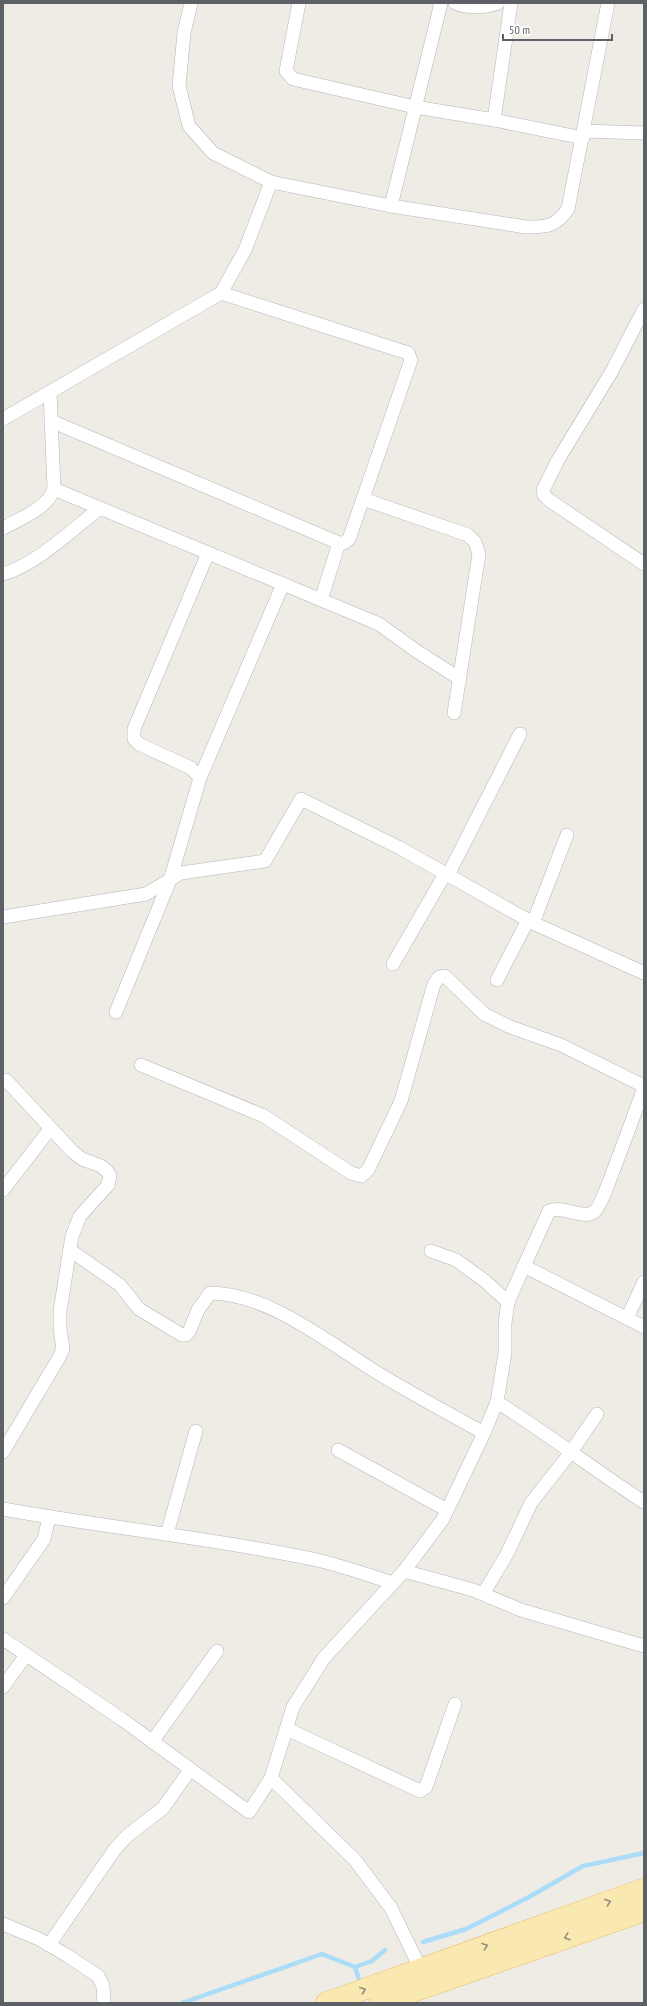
<svg xmlns="http://www.w3.org/2000/svg" width="647" height="2006" viewBox="0 0 647 2006" font-family="'PT Sans Narrow',sans-serif">
  <style>
    .lines { fill: none; stroke-linecap: round; stroke-linejoin: round }
    .stream { stroke: #abdcf8; stroke-width: 4.5 }
    .minor-casing { stroke: #b3b6b9; stroke-width: 14 }
    .primary-casing { stroke: #e7bb66; stroke-width: 22 }
    .minor { stroke: #fff; stroke-width: 13 }
    .primary { stroke: #f9e8b0; stroke-width: 21 }
    .oneway { stroke: #94907f }
  </style>
  <rect width="100%" height="100%" fill="#eeece5"/>
  <g class="lines">
    <g class="stream">
      <polyline points="423,1942 466,1929 529,1897 583,1866 644,1853"/>
      <polyline points="355,1967 372,1961 385,1950"/>
      <polyline points="182,2003 322,1954 355,1967 359,1980"/>
    </g>
    <defs>
      <g id="minor">
        <path d="M191,3l-7,30 -5,53 10,40 24,27 58,29 120,24 135,21c21,0 29,0 42,-18l40,-206"/>
        <polyline points="299,3 286,71 293,79 415,107 494,120 583,138"/>
        <path d="M455,3c12,5 31,5 43,0"/>
        <polyline points="494,120 511,3"/>
        <polyline points="584,131 644,133"/>
        <polyline points="391,206 441,3"/>
        <polyline points="644,309 612,371 558,460 543,490 544,495 549,500 644,564"/>
        <polyline points="3,419 221,293 245,250 271,182"/>
        <polyline points="51,421 339,543 344,543 349,539 411,360 408,353 221,293"/>
        <polyline points="54,489 379,624 415,650 460,679"/>
        <polyline points="363,499 468,535 475,542 479,554 454,713"/>
        <path d="M3,528c18,-10 44,-19 51,-39l-4,-97"/>
        <path d="M3,574c33,-9 70,-45 97,-66"/>
        <polyline points="321,600 339,543"/>
        <polyline points="200,778 191,768 139,744 134,739 134,729 208,553"/>
        <polyline points="448,875 520,734"/>
        <polyline points="3,917 146,894 181,873 265,861 301,799 400,848 533,923 644,973"/>
        <polyline points="533,923 567,835"/>
        <polyline points="393,964 445,874"/>
        <polyline points="497,980 528,920"/>
        <polyline points="116,1012 170,880 200,778 283,584"/>
        <polyline points="141,1065 264,1116 351,1173 361,1176 368,1170 401,1101 434,984 439,977 444,976 448,979 484,1014 508,1026 561,1045 644,1086"/>
        <polyline points="3,1080 6,1080 72,1151 82,1159 101,1166 107,1171 110,1176 108,1185 80,1216 72,1236 60,1311 60,1328 63,1349 60,1356 3,1452"/>
        <path d="M644,1087c-11,32 -23,63 -35,95 -3,7 -9,25 -15,30 -10,8 -31,-7 -45,-1l-25,55 120,61"/>
        <polyline points="3,1190 50,1129"/>
        <path d="M70,1250l50,35 19,24 43,26h4l3,-3 9,-22 12,-17c63,1 123,54 176,85 32,19 65,37 98,55"/>
        <polyline points="508,1302 524,1266"/>
        <polyline points="627,1318 644,1282"/>
        <path d="M497,1402c50,31 97,68 147,100"/>
        <polyline points="338,1450 447,1510"/>
        <path d="M3,1509c105,19 211,29 314,51 26,6 51,15 76,23"/>
        <polyline points="167,1534 196,1431"/>
        <polyline points="404,1571 443,1519 484,1433 497,1402 505,1353 505,1323 508,1302 485,1281 456,1260 431,1251"/>
        <polyline points="483,1594 507,1554 531,1503 571,1452 597,1414"/>
        <polyline points="3,1598 44,1539 49,1517"/>
        <polyline points="3,1639 123,1720 249,1812 271,1778"/>
        <polyline points="3,1687 26,1655"/>
        <polyline points="287,1729 420,1791 426,1787 455,1704"/>
        <polyline points="152,1742 217,1651"/>
        <polyline points="3,1924 39,1939 68,1956 98,1976 103,1986 104,2003"/>
        <polyline points="49,1945 115,1849 127,1836 163,1808 190,1770"/>
        <polyline points="424,1976 391,1908 355,1860 271,1778 293,1707 324,1658 404,1571 473,1590 521,1610 644,1646"/>
      </g>
      <g id="primary">
        <polyline points="326,2003 644,1889"/>
        <polyline points="380,2003 644,1911"/>
      </g>
    </defs>
    <use href="#minor" class="minor-casing"/>
    <use href="#primary" class="primary-casing"/>
    <use href="#minor" class="minor"/>
    <use href="#primary" class="primary"/>
  </g>
  <defs><path id="oneway-chevron" d="M-2-3.5L2.5 0L-2 3.5" fill="none" stroke-width="1.6" stroke-linecap="round" stroke-linejoin="round"/></defs>
  <g class="oneway">
    <use href="#oneway-chevron" transform="translate(608 1902) rotate(-20)"/>
    <use href="#oneway-chevron" transform="translate(567 1937) rotate(161)"/>
    <use href="#oneway-chevron" transform="translate(485 1946) rotate(-20)"/>
    <use href="#oneway-chevron" transform="translate(363 1990) rotate(-20)"/>
  </g>
  <rect width="647" height="2006" fill="none" stroke="#5d6165" stroke-width="8"/>
  <path d="M503 34v6h109v-6" fill="none" stroke="#5d6165" stroke-width="2"/>
  <text x="509" y="34" font-size="12" fill="#5d6165" stroke="#ffffff" stroke-width="3" paint-order="stroke">50 m</text>
</svg>
